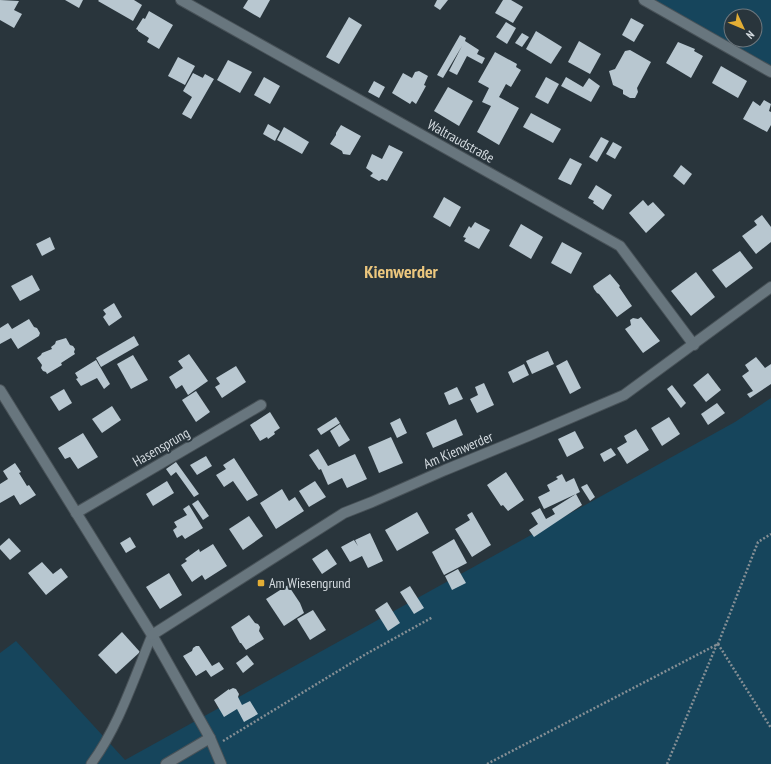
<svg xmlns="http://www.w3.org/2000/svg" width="771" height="764" viewBox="0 0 771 764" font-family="'PT Sans Narrow',sans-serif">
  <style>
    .green { fill: #16455c; fill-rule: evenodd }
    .building { fill: #b8c7d0 }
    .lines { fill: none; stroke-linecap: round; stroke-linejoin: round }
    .service-casing { stroke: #485258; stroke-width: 11 }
    .minor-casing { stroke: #485258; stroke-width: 12 }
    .path { stroke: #858f95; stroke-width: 2.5; stroke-dasharray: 2 2; stroke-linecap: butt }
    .service { stroke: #68767e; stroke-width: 9 }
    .minor { stroke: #68767e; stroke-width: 10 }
    .poi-dot { fill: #e3ae35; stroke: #29353c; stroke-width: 1.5 }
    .labels { text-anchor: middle; stroke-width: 4; stroke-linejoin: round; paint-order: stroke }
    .street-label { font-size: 14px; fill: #d4dbe0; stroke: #29353c }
    .poi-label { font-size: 14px; fill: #d4dbe0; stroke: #29353c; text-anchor: start }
    .district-label { font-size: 18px; font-weight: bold; fill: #ecc77e; stroke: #29353c }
  </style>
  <rect width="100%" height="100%" fill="#29353c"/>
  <g class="green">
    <path d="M651,0h120v68zM731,16h24v24h-24z"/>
    <polygon points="771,398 771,764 0,764 0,653 16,641 125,760 735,422"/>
  </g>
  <g class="building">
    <polygon points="0,0 19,1 14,10 22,14 14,28 0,20"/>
    <polygon points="65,0 83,0 79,8"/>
    <polygon points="99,0 134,0 142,5 133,21 98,1"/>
    <polygon points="248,0 270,0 260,18 243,8"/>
    <polygon points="437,0 448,0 440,10 434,6"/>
    <polygon points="503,0 511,0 523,7 513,23 495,13"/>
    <polygon points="149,11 173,25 159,49 147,42 149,38 138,31 138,30 136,29 143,18 145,19"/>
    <polygon points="349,17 362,25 339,64 326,57"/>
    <polygon points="631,18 644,25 634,42 622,35"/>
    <polygon points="506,22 516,28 507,44 496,37"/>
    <polygon points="536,31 562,47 551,64 526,49"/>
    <polygon points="522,33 529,37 522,47 515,43"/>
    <polygon points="460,35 466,38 465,41 479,50 477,54 485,58 482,64 467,56 457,75 449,71 462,46 443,78 437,75"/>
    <polygon points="579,41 601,54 590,74 568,62"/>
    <polygon points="678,42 695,49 694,51 703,56 691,78 666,63"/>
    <polygon points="630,50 651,62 637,88 638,92 635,98 630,98 623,94 623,90 613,85 609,71 615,69 625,51"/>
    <polygon points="495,52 517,64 516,67 521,70 511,87 506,84 499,97 519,108 499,145 477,132 491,106 482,102 489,88 478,82"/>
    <polygon points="178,57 195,66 185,85 168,76"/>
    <polygon points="228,60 252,72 240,93 217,80"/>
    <polygon points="721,66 747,81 738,98 712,83"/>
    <polygon points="419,71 428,76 424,85 426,86 416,104 412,101 410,104 392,93 403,73 412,78 415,72"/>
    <polygon points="193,73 203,78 198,86 205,74 214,79 191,119 182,114 192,97 183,91"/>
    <polygon points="264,77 280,86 270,104 254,95"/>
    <polygon points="546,77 559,84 548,104 535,97"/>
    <polygon points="566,77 583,87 589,78 600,86 591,102 561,86"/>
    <polygon points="374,81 385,87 379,98 368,92"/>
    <polygon points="448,87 473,101 459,126 434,111"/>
    <polygon points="764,100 771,104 769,111 771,112 771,125 767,132 743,119 753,101 760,106"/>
    <polygon points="531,113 561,129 553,143 523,127"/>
    <polygon points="268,124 280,131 275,141 263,134"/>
    <polygon points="341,125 361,136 350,155 343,154 342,151 330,144 336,135 336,133"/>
    <polygon points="284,127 309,142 302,154 277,140"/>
    <polygon points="601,137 609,141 597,162 589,157"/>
    <polygon points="613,142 622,147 615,159 606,154"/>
    <polygon points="389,145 403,152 387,181 382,179 379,181 370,176 373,173 366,168 372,154 382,159"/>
    <polygon points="570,158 582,164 571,185 558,179"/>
    <polygon points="681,165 692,174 684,185 673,176"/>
    <polygon points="596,185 612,195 603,210 593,203 594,201 588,198"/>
    <polygon points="444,197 461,207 450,227 433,217"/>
    <polygon points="643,200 648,206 653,202 665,215 646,233 629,213"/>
    <polygon points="762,215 771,227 771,242 756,254 742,236 757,225 754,221"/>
    <polygon points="475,222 490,230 479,249 464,241 466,238 463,237 469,226 471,228"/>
    <polygon points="521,224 543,237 531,259 509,246"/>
    <polygon points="50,237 55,249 42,256 36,244"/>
    <polygon points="562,242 582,253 571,274 551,263"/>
    <polygon points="740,251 753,268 726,288 712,270"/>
    <polygon points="696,272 715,297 691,316 671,291"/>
    <polygon points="610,274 620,286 619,287 632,306 617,317 599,294 597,293 594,289 593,286"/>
    <polygon points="32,275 40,290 20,301 11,286"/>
    <polygon points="114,303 122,317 109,326 103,317 106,314 103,310"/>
    <polygon points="641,317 660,341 643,353 625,329 631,325 630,320 633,318 638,319"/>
    <polygon points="29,319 34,327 37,328 40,333 39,336 18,349 11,338 0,344 0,328 8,323 12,329"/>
    <polygon points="134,336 139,345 101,367 96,358"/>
    <polygon points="66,338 70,345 73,346 75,349 74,352 75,354 61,363 62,365 47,374 46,372 43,371 41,368 42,365 37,358 41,355 42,353 52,349 51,347 55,344 56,341"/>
    <polygon points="548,351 554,364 532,374 526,361"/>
    <polygon points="189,354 208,381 188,395 182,385 176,389 169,377 183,368 178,361"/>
    <polygon points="133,355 148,380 131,389 117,364"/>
    <polygon points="756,357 765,368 771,364 771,384 750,398 747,394 753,391 742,376 749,371 745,365"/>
    <polygon points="96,360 110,384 104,389 97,378 81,386 76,379 78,378 75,373"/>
    <polygon points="567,360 581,388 570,394 556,366"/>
    <polygon points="524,364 529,375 513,383 508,372"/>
    <polygon points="236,366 246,382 222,398 215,387 220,384 216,378"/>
    <polygon points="708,373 721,390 706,402 693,385"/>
    <polygon points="484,383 494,405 477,413 470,399 478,395 475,387"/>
    <polygon points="672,385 686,403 681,408 667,389"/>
    <polygon points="457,387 463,399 449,405 444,393"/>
    <polygon points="64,389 72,403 59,411 50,397"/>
    <polygon points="196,391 210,412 196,422 182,400"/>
    <polygon points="717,403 725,413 708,425 701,414"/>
    <polygon points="112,406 121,420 102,433 92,419"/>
    <polygon points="270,412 280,428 274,432 275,434 268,439 267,437 260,441 250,425"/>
    <polygon points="336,417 340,423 321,435 317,429"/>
    <polygon points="669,417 680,434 662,446 651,428"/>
    <polygon points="400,418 407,433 397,438 390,423"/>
    <polygon points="456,419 463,435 433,448 426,433"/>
    <polygon points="340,424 350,440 339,447 330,431"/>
    <polygon points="636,429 649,450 627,464 617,448 627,442 624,436"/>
    <polygon points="575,431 584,448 567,457 558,439"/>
    <polygon points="83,433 98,457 78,469 70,457 65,459 58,448"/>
    <polygon points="391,437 403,463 379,473 368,447"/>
    <polygon points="611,448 616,455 604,462 600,454"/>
    <polygon points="318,449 328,466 355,454 367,479 347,488 342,478 328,485 321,469 319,470 309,455"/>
    <polygon points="206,456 212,466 197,475 190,465"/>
    <polygon points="234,458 258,495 247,501 233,481 224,487 216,475 226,469 223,465"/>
    <polygon points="176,462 199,494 194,497 176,472 171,476 166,469"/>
    <polygon points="15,463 21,472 19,473 27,486 29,485 36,495 20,505 14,495 0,503 0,484 8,479 3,471"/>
    <polygon points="506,472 524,500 508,511 503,505 501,506 487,485"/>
    <polygon points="562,474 566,482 574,478 580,492 576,494 582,505 534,537 529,530 538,524 531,513 540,508 546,519 555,514 552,509 576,494 544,509 538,497 550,491 547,485 558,479 556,477"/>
    <polygon points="167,481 174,493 153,506 146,494"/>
    <polygon points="315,481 326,497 309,507 299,491"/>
    <polygon points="587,484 595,497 590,501 581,487"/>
    <polygon points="282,489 289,501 295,497 304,511 276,529 260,503"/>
    <polygon points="198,500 209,516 203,520 192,504"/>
    <polygon points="189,505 203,528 185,539 182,535 177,538 173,530 177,527 174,522 187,515 183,509"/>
    <polygon points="417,512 429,533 397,551 385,530"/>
    <polygon points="472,512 491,545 472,557 455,529 470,520 467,515"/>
    <polygon points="249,516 263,536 243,550 229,529"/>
    <polygon points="370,533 383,561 368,568 362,556 350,562 341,547 354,540 358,546 355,540"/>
    <polygon points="130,537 136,547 126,553 120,543"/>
    <polygon points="9,538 21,551 10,560 0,549 0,546"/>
    <polygon points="454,539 467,563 444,575 432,552"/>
    <polygon points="213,544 227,566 205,580 202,575 192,582 181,565 187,561 185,559 199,549 200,552"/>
    <polygon points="327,549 337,564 322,574 312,559"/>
    <polygon points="42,562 53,574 61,568 68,577 46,595 28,573"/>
    <polygon points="458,569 466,583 452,590 445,576"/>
    <polygon points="169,573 182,595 160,609 146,587"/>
    <polygon points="288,585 300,603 304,613 284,626 266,599"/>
    <polygon points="410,586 424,608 414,614 400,592"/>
    <polygon points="387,602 400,623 388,631 375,610"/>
    <polygon points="313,610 326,630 310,640 297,619"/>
    <polygon points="249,615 255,623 258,624 260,627 259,631 264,639 246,650 241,643 240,643 231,627"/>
    <polygon points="122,632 140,652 116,674 98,655"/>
    <polygon points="196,646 199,646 212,666 219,662 224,669 211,677 206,670 196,676 183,656 192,651 193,648"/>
    <polygon points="247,655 254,664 243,673 236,663"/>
    <polygon points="233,688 236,689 239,694 238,697 242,705 250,701 258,714 244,722 237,709 224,717 214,700 229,689 229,690"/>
  </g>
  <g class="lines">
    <defs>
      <path id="service" d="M91,764c28,-38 43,-86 61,-129"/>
      <g id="minor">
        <polyline points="181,0 620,246 694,345"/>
        <polyline points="644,0 771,72"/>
        <polyline points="0,390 152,635 210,738 221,764"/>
        <polyline points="76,513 261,405"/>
        <polyline points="152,635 344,513 372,502 445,470 528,436 624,395 771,287"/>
        <polyline points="166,764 210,738"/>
      </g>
    </defs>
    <use href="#service" class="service-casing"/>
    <use href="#minor" class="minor-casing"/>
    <g class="path">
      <polyline points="718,644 771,728"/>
      <polyline points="223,741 366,654 433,617"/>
      <polyline points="487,764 718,644 758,542 771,534"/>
      <polyline points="667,764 717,644"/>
    </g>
    <use href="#service" class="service"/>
    <use href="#minor" class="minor"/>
  </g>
  <rect class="poi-dot" x="257" y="579" width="8" height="8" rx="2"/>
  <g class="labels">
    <g class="street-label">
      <text transform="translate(461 141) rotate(29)" y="5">Waltraudstraße</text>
      <text transform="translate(161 447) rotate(-30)" y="5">Hasensprung</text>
      <text transform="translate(458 450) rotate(-23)" y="5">Am Kienwerder</text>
    </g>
    <g class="poi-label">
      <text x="269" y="588">Am Wiesengrund</text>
    </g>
    <g class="district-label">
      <text x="401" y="278">Kienwerder</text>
    </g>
  </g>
  <g transform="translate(743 28) rotate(134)"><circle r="19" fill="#29353c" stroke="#6d777e"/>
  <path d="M0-3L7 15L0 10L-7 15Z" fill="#e3ae35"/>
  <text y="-6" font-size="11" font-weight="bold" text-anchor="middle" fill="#d4dbe0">N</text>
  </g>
</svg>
